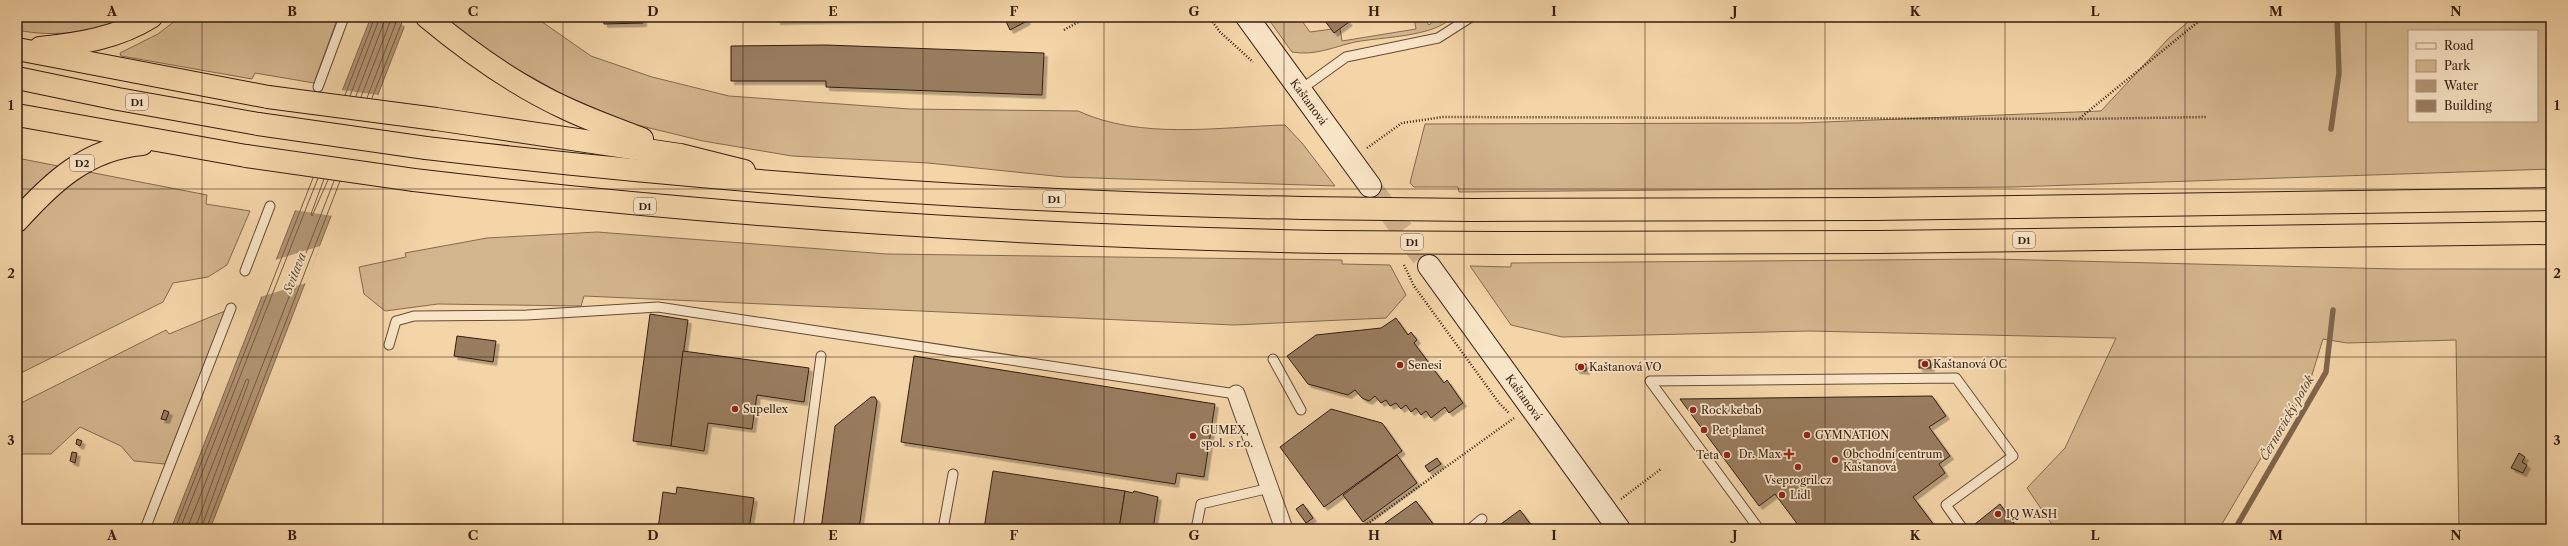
<svg xmlns="http://www.w3.org/2000/svg" width="2568" height="546" viewBox="0 0 2568 546" font-family="'Libre Caslon Text',serif">
  <style>
    .green { fill: #d4b68e; stroke: #856a4f; fill-rule: evenodd }
    .water { fill: #b39674; stroke: #81664c }
    .pier { fill: #f4d5a8 }
    .lines { fill: none; stroke-linecap: round; stroke-linejoin: round }
    .shore { stroke: #745a42; stroke-width: 1 }
    .stream { stroke: #81664c; stroke-width: 5.5 }
    .building { fill: #997d5f; stroke: #361d10; filter: url(#shadow) }
    .secondary-tunnel { stroke: #ceb08a; stroke-width: 22; stroke-dasharray: 22 11; stroke-linecap: butt }
    .service-casing { stroke: #664b36; stroke-width: 11 }
    .minor-casing { stroke: #664b36; stroke-width: 19 }
    .secondary-casing { stroke: #361d10; stroke-width: 24 }
    .motorway-casing { stroke: #361d10; stroke-width: 24 }
    .path { stroke: #361d10; stroke-width: 2.5; stroke-dasharray: 1 2; stroke-linecap: butt }
    .service { stroke: #f8e4c6; stroke-width: 9 }
    .minor { stroke: #f8e4c6; stroke-width: 17 }
    .secondary { stroke: #f8e4c6; stroke-width: 22 }
    .motorway { stroke: #f4d5a8; stroke-width: 22 }
    .motorway-bridge-casing { stroke: #361d10; stroke-width: 24; stroke-linecap: butt }
    .motorway-bridge { stroke: #f4d5a8; stroke-width: 22 }
    .grid { fill: none; stroke: #361d10; stroke-width: 1; stroke-opacity: 0.55 }
    .poi-dot { fill: #8f2418; stroke: #f8e4c6; stroke-width: 1.5 }
    .labels { text-anchor: middle; stroke-width: 3.5; stroke-linejoin: round; paint-order: stroke }
    .shield { fill: #f8e4c6; stroke: #705947; stroke-width: 1 }
    .shield-label { font-size: 10px; font-weight: bold; fill: #361d10 }
    .street-label { font-size: 11px; fill: #361d10; stroke: #f8e4c6 }
    .poi-label { font-size: 11px; fill: #361d10; stroke: #f8e4c6; text-anchor: start }
    .water-label { font-size: 12px; font-style: italic; fill: #624733; stroke: #f8e4c6 }
    .neatline { fill: none; stroke: #361d10; stroke-width: 1.5 }
    .grid-label { font-size: 13px; text-anchor: middle; font-weight: bold; fill: #361d10 }
  </style>
  <defs>
    <filter id="shadow"><feDropShadow dx="3.5" dy="3.5" stdDeviation="0" flood-color="#0004"/></filter>
  </defs>
  <rect width="100%" height="100%" fill="#f4d5a8"/>
  <filter id="stains"><feTurbulence type="fractalNoise" baseFrequency=".005" numOctaves="4"/><feColorMatrix values="0 0 0 0 .2 0 0 0 0 .09 0 0 0 0 .02 0 0 0 .5 -.17"/></filter>
  <radialGradient id="worn" r=".72"><stop offset=".6" stop-color="#630" stop-opacity="0"/><stop offset="1" stop-color="#630" stop-opacity=".3"/></radialGradient>
  <g class="green">
    <path d="M17,17h111c-36,15 -72,21 -111,13z"/>
    <polygon points="180,17 338,17 314,83 255,73 252,79 121,56 120,53 158,34"/>
    <path d="M454,17h81l56,39 61,21 77,19 181,13 168,2c63,29 140,16 207,14l17,18 33,43 -271,-9 -136,-14 -136,-7 -89,-15 -74,-18 -65,-28 -85,-47 -30,-25z"/>
    <path d="M1267,17h32l11,15 30,-4 2,13 74,-12 -2,-12h8l7,8 10,-8h13c-17,20 -71,20 -97,25 -22,5 -39,14 -63,10z"/>
    <path d="M2194,17h357v152l-539,18 -553,5 -1,-5h-44l-4,-4 15,-59 374,-1 302,-12 68,-73zM2409,31h128v90h-128z"/>
    <polygon points="17,158 207,195 206,204 250,211 227,265 208,277 173,283 163,302 17,375"/>
    <polygon points="597,232 887,254 1342,260 1342,264 1390,265 1406,295 1386,318 1234,325 584,296 581,306 438,304 385,311 364,294 359,267 406,257 405,253 487,238"/>
    <polygon points="1992,259 2397,269 2551,269 2551,529 2459,529 2456,340 2347,343 2323,339 2307,391 2271,441 2219,529 2055,529 2027,488 2065,448 2116,338 1809,331 1562,337 1511,325 1470,266 1511,267 1511,263"/>
    <polygon points="225,311 165,464 134,461 121,446 80,427 51,454 17,454 17,405 166,330 169,334"/>
  </g>
  <polygon class="water" points="371,17 408,17 210,529 171,529"/>
  <g class="pier">
    <polygon points="393,17 410,17 406,28"/>
    <polygon points="341,90 379,95 333,216 294,210"/>
    <polygon points="320,246 306,283 260,297 275,260"/>
  </g>
  <g class="lines">
    <g class="shore">
      <polyline points="345,95 375,17"/>
      <polyline points="350,96 380,17"/>
      <polyline points="356,96 386,17"/>
      <polyline points="361,97 392,17"/>
      <polyline points="367,98 398,17"/>
      <polyline points="372,98 404,17"/>
      <polyline points="324,179 311,214 312,216 328,180"/>
      <polyline points="175,529 313,178"/>
      <polyline points="180,529 318,178"/>
      <polyline points="187,529 246,380 248,379 249,381 195,529"/>
      <polyline points="201,529 231,446 334,181"/>
      <polyline points="206,529 340,181"/>
    </g>
    <g class="stream">
      <polyline points="2331,129 2339,73 2337,17"/>
      <polyline points="2235,529 2326,372 2333,310"/>
    </g>
  </g>
  <g class="building">
    <polygon points="603,17 643,17 643,23 604,24"/>
    <polygon points="777,17 827,17 827,20 777,21"/>
    <polygon points="827,17 897,17 897,19 827,20"/>
    <polygon points="897,17 948,17 948,18 897,19"/>
    <polygon points="1004,17 1025,17 1027,21 1010,30"/>
    <polygon points="1322,17 1344,17 1349,22 1334,33"/>
    <polygon points="826,45 1044,53 1042,95 826,87 826,81 731,81 731,46"/>
    <polygon points="650,314 688,320 671,446 633,441"/>
    <polygon points="1396,318 1408,335 1411,332 1417,340 1414,343 1444,383 1447,380 1463,403 1449,413 1445,407 1431,418 1426,411 1421,415 1416,408 1411,412 1406,405 1401,409 1396,403 1390,406 1386,400 1381,403 1375,396 1369,401 1362,398 1355,390 1348,395 1308,384 1287,356 1316,335 1381,328"/>
    <polygon points="457,336 496,341 493,362 454,356"/>
    <polygon points="683,351 809,368 804,402 757,395 752,429 708,423 704,451 671,446"/>
    <polygon points="914,356 1215,404 1204,477 1177,473 1175,484 901,442"/>
    <polygon points="1919,360 1930,360 1931,368 1919,368"/>
    <polygon points="1576,364 1586,364 1586,371 1576,370"/>
    <polygon points="1932,396 1946,416 1929,427 1950,456 1939,464 1945,473 1913,497 1937,529 1801,529 1775,494 1759,506 1680,399"/>
    <polygon points="871,397 875,397 877,401 859,529 821,529 835,426"/>
    <polygon points="1331,409 1382,423 1402,451 1324,507 1280,447"/>
    <polygon points="164,410 169,412 166,420 161,419"/>
    <polygon points="77,439 82,441 80,446 76,444"/>
    <polygon points="72,452 77,453 75,463 70,461"/>
    <polygon points="2519,453 2525,457 2522,462 2527,465 2523,473 2511,468"/>
    <polygon points="1397,455 1417,483 1363,522 1343,495"/>
    <polygon points="1437,458 1441,464 1429,472 1425,466"/>
    <polygon points="993,471 1125,491 1119,529 984,529"/>
    <polygon points="677,487 754,498 749,529 658,529 663,492 676,494"/>
    <polygon points="1125,491 1133,493 1134,491 1158,497 1153,529 1119,529"/>
    <polygon points="1416,501 1437,529 1377,529"/>
    <polygon points="1303,504 1313,518 1306,523 1296,509"/>
    <polygon points="2000,504 2018,529 1979,529 1975,524"/>
    <polygon points="1520,510 1534,529 1494,529"/>
  </g>
  <g class="lines">
    <polyline class="secondary-tunnel" points="1370,186 1429,266"/>
    <defs>
      <g id="service">
        <polyline points="318,87 344,17"/>
        <polyline points="1300,90 1346,57 1438,38 1471,17"/>
        <polyline points="245,271 270,206"/>
        <polyline points="389,345 396,321 414,316 527,315 658,307 1236,394"/>
        <polyline points="1273,359 1301,410"/>
        <polyline points="145,529 231,308"/>
        <polyline points="798,529 821,356"/>
        <polyline points="943,529 953,474"/>
        <polyline points="1196,529 1201,504 1270,488"/>
        <polyline points="1470,529 1482,519"/>
        <polyline points="1759,529 1650,381 1956,378 2013,456 1946,505 1963,529"/>
      </g>
      <polyline id="minor" points="1236,394 1284,529"/>
      <g id="secondary">
        <path id="s1" d="M1247,17l123,169"/>
        <path id="s2" d="M1429,266l190,263"/>
      </g>
      <g id="motorway">
        <path d="M427,17c42,35 88,68 138,91 25,12 51,21 77,31"/>
        <path d="M40,48c38,-4 78,-10 111,-31"/>
        <polyline points="17,49 268,97"/>
        <polyline points="17,78 118,99 258,124"/>
        <polyline points="17,115 246,156"/>
        <polyline points="436,119 680,155 744,171"/>
        <path d="M426,148c291,34 584,55 877,60"/>
        <path d="M414,180c304,36 608,56 914,62"/>
        <polyline points="1472,210 1874,209 2551,199"/>
        <path d="M17,221c35,-39 70,-72 125,-77"/>
        <polyline points="1497,243 1879,242 2551,233"/>
      </g>
    </defs>
    <use href="#service" class="service-casing"/>
    <use href="#minor" class="minor-casing"/>
    <use href="#secondary" class="secondary-casing"/>
    <use href="#motorway" class="motorway-casing"/>
    <g class="path">
      <polyline points="1209,17 1220,32 1253,62"/>
      <polyline points="1064,30 1087,17"/>
      <polyline points="2080,118 2204,17"/>
      <polyline points="1367,148 1402,123 1443,117 2080,119 2206,117"/>
      <polyline points="1404,265 1414,286 1499,403 1509,413"/>
      <polyline points="1621,499 1661,469"/>
      <polyline points="1360,529 1514,418"/>
    </g>
    <use href="#service" class="service"/>
    <use href="#minor" class="minor"/>
    <use href="#secondary" class="secondary"/>
    <use href="#motorway" class="motorway"/>
    <defs>
      <g id="motorway-bridge">
        <polyline points="268,97 436,119"/>
        <polyline points="258,124 426,148"/>
        <polyline points="246,156 414,180"/>
        <polyline points="1303,208 1472,210"/>
        <polyline points="1328,242 1497,243"/>
      </g>
    </defs>
    <use href="#motorway-bridge" class="motorway-bridge-casing"/>
    <use href="#motorway-bridge" class="motorway-bridge"/>
  </g>
  <path class="grid" d="M202,17v512M383,17v512M563,17v512M743,17v512M923,17v512M1104,17v512M1284,17v512M1464,17v512M1645,17v512M1825,17v512M2005,17v512M2185,17v512M2366,17v512M17,189h2534M17,357h2534"/>
  <g class="poi-dot">
    <circle cx="1925" cy="364" r="4"/>
    <circle cx="1400" cy="365" r="4"/>
    <circle cx="1581" cy="367" r="4"/>
    <circle cx="735" cy="409" r="4"/>
    <circle cx="1693" cy="410" r="4"/>
    <circle cx="1704" cy="430" r="4"/>
    <circle cx="1807" cy="435" r="4"/>
    <circle cx="1193" cy="436" r="4"/>
    <path d="M1787 448h4v4h4v4h-4v4h-4v-4h-4v-4h4z"/>
    <circle cx="1727" cy="455" r="4"/>
    <circle cx="1835" cy="460" r="4"/>
    <circle cx="1798" cy="467" r="4"/>
    <circle cx="1782" cy="495" r="4"/>
    <circle cx="1998" cy="514" r="4"/>
  </g>
  <g class="labels">
    <g class="shield">
      <rect x="126" y="94" width="22" height="16" rx="3"/>
      <rect x="70" y="155" width="24" height="16" rx="3"/>
      <rect x="1043" y="191" width="22" height="16" rx="3"/>
      <rect x="634" y="198" width="22" height="16" rx="3"/>
      <rect x="2013" y="232" width="22" height="16" rx="3"/>
      <rect x="1401" y="234" width="22" height="16" rx="3"/>
    </g>
    <g class="shield-label">
      <text x="137" y="106">D1</text>
      <text x="82" y="167">D2</text>
      <text x="1054" y="203">D1</text>
      <text x="645" y="210">D1</text>
      <text x="2024" y="244">D1</text>
      <text x="1412" y="246">D1</text>
    </g>
    <g class="street-label">
      <text dy="4" stroke="none"><textPath href="#s1" startOffset="105">Kaštanová</textPath></text>
      <text dy="4" stroke="none"><textPath href="#s2" startOffset="162">Kaštanová</textPath></text>
    </g>
    <g class="poi-label">
      <text x="1933" y="368">Kaštanová OC</text>
      <text x="1408" y="369">Senesi</text>
      <text x="1589" y="371">Kaštanová VO</text>
      <text x="743" y="413">Supellex</text>
      <text x="1701" y="414">Rock kebab</text>
      <text x="1201" y="434">GUMEX,<tspan x="1201" dy="13">spol. s r.o.</tspan></text>
      <text x="1712" y="434">Pet planet</text>
      <text x="1815" y="439">GYMNATION</text>
      <text x="1781" y="458" text-anchor="end">Dr. Max</text>
      <text x="1843" y="458">Obchodní centrum<tspan x="1843" dy="13">Kaštanová</tspan></text>
      <text x="1719" y="459" text-anchor="end">Teta</text>
      <text x="1798" y="484" text-anchor="middle">Vseprogril.cz</text>
      <text x="1790" y="499">Lidl</text>
      <text x="2006" y="518">IQ WASH</text>
    </g>
    <g class="water-label">
      <text transform="translate(295 273) rotate(-69)" y="4">Svitava</text>
      <text transform="translate(2287 418) rotate(-60)" y="4">Černovický potok</text>
    </g>
  </g>
  <rect width="2568" height="546" fill="none" stroke="#f4d5a8" stroke-width="44"/>
  <rect x="2408" y="30" width="130" height="92" fill="#f8e4c6" stroke="#aa947d"/>
  <rect x="2416" y="43" width="20" height="6" fill="#f8e4c6" stroke="#aa947d"/>
  <text x="2444" y="50" font-size="12" fill="#361d10">Road</text>
  <rect x="2416" y="60" width="20" height="12" fill="#d4b68e" stroke="#aa947d"/>
  <text x="2444" y="70" font-size="12" fill="#361d10">Park</text>
  <rect x="2416" y="80" width="20" height="12" fill="#b39674" stroke="#aa947d"/>
  <text x="2444" y="90" font-size="12" fill="#361d10">Water</text>
  <rect x="2416" y="100" width="20" height="12" fill="#997d5f" stroke="#aa947d"/>
  <text x="2444" y="110" font-size="12" fill="#361d10">Building</text>
  <rect x="22" y="22" width="2524" height="502" class="neatline"/>
  <g class="grid-label">
    <text x="112" y="16">A</text>
    <text x="292" y="16">B</text>
    <text x="473" y="16">C</text>
    <text x="653" y="16">D</text>
    <text x="833" y="16">E</text>
    <text x="1014" y="16">F</text>
    <text x="1194" y="16">G</text>
    <text x="1374" y="16">H</text>
    <text x="1554" y="16">I</text>
    <text x="1735" y="16">J</text>
    <text x="1915" y="16">K</text>
    <text x="2095" y="16">L</text>
    <text x="2276" y="16">M</text>
    <text x="2456" y="16">N</text>
    <text x="11" y="110">1</text>
    <text x="2557" y="110">1</text>
    <text x="11" y="278">2</text>
    <text x="2557" y="278">2</text>
    <text x="11" y="445">3</text>
    <text x="2557" y="445">3</text>
    <text x="112" y="540">A</text>
    <text x="292" y="540">B</text>
    <text x="473" y="540">C</text>
    <text x="653" y="540">D</text>
    <text x="833" y="540">E</text>
    <text x="1014" y="540">F</text>
    <text x="1194" y="540">G</text>
    <text x="1374" y="540">H</text>
    <text x="1554" y="540">I</text>
    <text x="1735" y="540">J</text>
    <text x="1915" y="540">K</text>
    <text x="2095" y="540">L</text>
    <text x="2276" y="540">M</text>
    <text x="2456" y="540">N</text>
  </g>
  <rect width="100%" height="100%" filter="url(#stains)"/>
  <rect width="100%" height="100%" fill="url(#worn)"/>
</svg>
